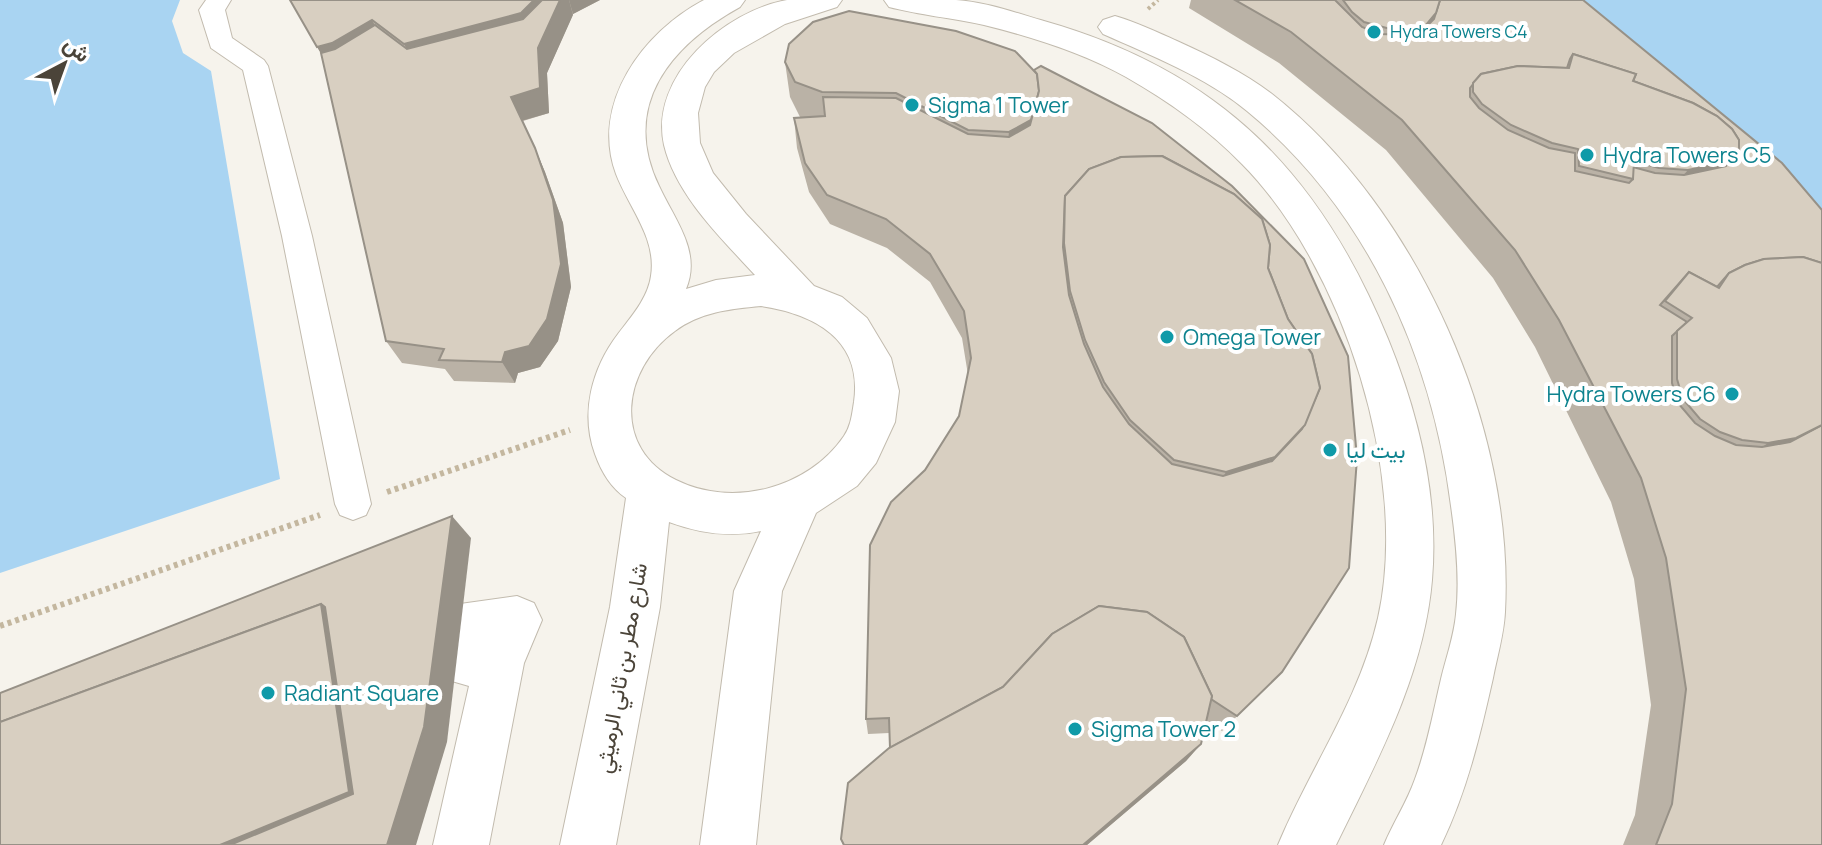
<svg xmlns="http://www.w3.org/2000/svg" width="1822" height="845" viewBox="0 0 1822 845" font-family="Manrope,Vazirmatn,sans-serif">
  <style>
    .water { fill: #a9d4f2 }
    .lines { fill: none; stroke-linecap: round; stroke-linejoin: round }
    .pedestrian-casing { stroke: #c2bbae; stroke-width: 2 }
    .minor-casing { stroke: #c2bbae; stroke-width: 2 }
    .tertiary-casing { stroke: #c2bbae; stroke-width: 2 }
    .path-far1 { stroke: #c4b79f; stroke-width: 4; stroke-dasharray: 3 3; stroke-linecap: butt }
    .path { stroke: #c4b79f; stroke-width: 6; stroke-dasharray: 4 4; stroke-linecap: butt }
    .pedestrian { fill: #fff; fill-rule: evenodd }
    .minor { fill: #fff; fill-rule: evenodd }
    .tertiary { fill: #fff; fill-rule: evenodd }
    .wall { fill: #bab2a6 }
    .shaded-wall { fill: #979187 }
    .building { fill: #d8cfc1; stroke: #979187; stroke-width: 2; fill-rule: evenodd }
    .culture-dot { fill: #0f9aa8; stroke: #fff; stroke-width: 3 }
    .labels { text-anchor: middle; stroke-width: 8; stroke-linejoin: round; paint-order: stroke }
    .far-culture-label { font-size: 18px; fill: #0d838f; stroke: #fff; text-anchor: start }
    .culture-label { font-size: 22px; fill: #0d838f; stroke: #fff; text-anchor: start }
    .street-label { font-size: 22px; fill: #4b4439; stroke: #fff }
  </style>
  <rect width="100%" height="100%" fill="#f6f3ec"/>
  <g class="water">
    <polygon points="0,0 180,0 172,21 183,53 211,71 280,479 0,573"/>
    <polygon points="1566,0 1822,0 1822,221"/>
  </g>
  <g class="lines">
    <defs>
      <polygon id="pedestrian" points="206,0 231,0 225,10 232,38 264,60 268,66 312,236 371,504 366,515 353,520 340,515 335,504 282,236 243,70 211,48 199,10"/>
      <polygon id="minor" points="517,596 534,603 542,620 524,663 489,845 433,845 469,686 438,677 431,660 441,641 435,628 442,611 460,604"/>
      <g id="tertiary">
        <path d="M704,0h41l-5,7c-69,38 -120,98 -81,179 15,33 43,65 27,103l30,-9 39,-5c-34,-37 -79,-80 -91,-130 -15,-69 61,-134 123,-145 17,0 38,0 55,0l-5,7 -52,17 -51,29 -20,19 -9,15 -7,26 2,30 13,30 33,41 68,72 28,11 25,21 24,40 8,33 -4,31 -19,41 -19,23 -41,27 -34,78 -26,254h-56l34,-254 27,-60c-32,7 -62,2 -92,-9l-9,85 -44,238h-56l50,-238 16,-109c-15,-10 -25,-27 -31,-44 -15,-41 -3,-86 23,-120 13,-17 30,-36 33,-58 6,-38 -22,-68 -35,-102 -26,-70 27,-142 88,-174zM761,306c53,8 102,33 93,96 -2,12 -3,24 -10,34 -36,53 -112,72 -168,44 -65,-32 -54,-111 -1,-149 25,-19 55,-22 86,-25z"/>
        <path d="M884,0c24,0 48,0 72,0 30,2 60,13 88,21 176,50 276,152 344,318 31,76 51,159 44,241 -8,95 -55,181 -96,265h-58c32,-77 81,-144 100,-227 32,-142 -34,-351 -136,-454 -34,-35 -74,-63 -116,-87 -43,-24 -94,-40 -142,-52 -32,-7 -64,-10 -95,-18z"/>
        <path d="M1115,16c21,6 42,16 62,25 33,15 66,31 95,53 145,114 243,334 233,518 -1,22 -8,45 -12,66 -13,58 -26,113 -52,167h-57c9,-22 23,-43 31,-66 12,-32 18,-66 26,-100 5,-21 13,-43 15,-65 4,-35 0,-73 -5,-108 -19,-151 -85,-297 -204,-395 -41,-34 -95,-55 -144,-77l-5,-7 5,-7z"/>
      </g>
    </defs>
    <use href="#pedestrian" class="pedestrian-casing"/>
    <use href="#minor" class="minor-casing"/>
    <use href="#tertiary" class="tertiary-casing"/>
    <polyline class="path-far1" points="1148,9 1158,0"/>
    <g class="path">
      <polyline points="387,492 570,430"/>
      <polyline points="0,626 320,515"/>
    </g>
    <use href="#pedestrian" class="pedestrian"/>
    <use href="#minor" class="minor"/>
    <use href="#tertiary" class="tertiary"/>
  </g>
  <g class="wall">
    <polygon points="290,0 600,0 573,14 547,73 549,113 523,121 545,172 563,223 571,287 558,341 540,367 518,373 515,383 454,381 445,369 402,363 386,341 321,53"/>
    <polygon points="1191,0 1583,0 1782,163 1822,845 1623,845 1635,815 1651,705 1634,579 1611,502 1535,347 1493,278 1386,150 1279,63 1189,8"/>
    <polygon points="785,62 1034,70 1152,123 1282,672 1222,731 1206,721 1201,744 1186,761 1087,845 843,845 841,839 890,748 889,733 868,734 866,719 925,470 959,416 968,375 962,338 930,282 887,248 830,224 809,192 797,148 794,118 800,117 790,97"/>
  </g>
  <g class="shaded-wall">
    <polygon points="534,0 569,0 573,15 547,73 549,113 521,121 511,97 538,48 420,74 404,44"/>
    <polygon points="569,0 600,0 573,14"/>
    <polygon points="1436,13 1418,49 1381,67 1398,31"/>
    <polygon points="372,20 388,50 335,77 317,47"/>
    <polygon points="1039,91 1034,126 1005,167 1009,132"/>
    <polygon points="535,148 545,172 563,223 571,287 558,341 540,367 518,373 515,383 502,362"/>
    <polygon points="1731,161 1699,195 1658,204 1688,170"/>
    <polygon points="1822,425 1782,452 1728,471 1768,443"/>
    <polygon points="1287,454 1211,499 1226,472"/>
    <polygon points="452,516 471,538 447,742 416,845 387,845"/>
    <polygon points="321,604 351,626 380,806 287,845 220,845"/>
    <polygon points="1201,744 1186,761 1087,845 1083,845"/>
  </g>
  <g class="building">
    <polygon points="290,0 534,0 521,13 404,44 372,20 332,43 317,47"/>
    <polygon points="542,0 560,0 538,48 540,88 511,97 535,148 553,200 561,264 547,319 529,346 505,352 502,362 439,360 444,349 386,341 321,53 335,49 375,25 407,49 523,19"/>
    <path d="M1235,0h100l27,27 17,7 31,1 13,-5 11,-11 6,-19h143l199,163 40,47v53l-19,-6 -39,2 -19,6 -16,8 -12,14 -28,-15 -29,33 27,17 -15,14v47l6,20 17,20 20,13 21,9 26,2 28,-5 32,-17v420h-166l16,-41 14,-115 -20,-131 -25,-80 -82,-158 -44,-70 -113,-130 -111,-88zM1573,54l63,20 -3,7 60,22 24,13 15,13 7,11v11l-13,15 -42,9 -29,-2 -22,-6v12l-4,4 -54,-12v-18l-26,-5 -41,-18 -29,-22 -9,-11v-9l11,-14 37,-8 49,2 3,-9z"/>
    <polygon points="1343,0 1440,0 1436,13 1426,25 1398,31 1364,22 1352,12"/>
    <polygon points="849,11 956,31 1015,51 1037,74 1039,91 1031,120 1009,132 968,130 896,93 822,92 795,82 785,62 789,44 813,22"/>
    <polygon points="1573,54 1636,74 1633,81 1693,103 1717,116 1732,129 1739,140 1739,151 1731,161 1688,170 1659,168 1634,161 1633,179 1579,166 1578,149 1552,143 1511,125 1482,104 1473,92 1473,83 1481,74 1518,66 1569,68"/>
    <path d="M1041,66l111,57 80,63 72,73 44,97 9,102 -8,110 -67,104 -45,44 -26,-17 1,-3 -28,-59 -37,-25 -48,-6 -47,28 -49,53 -113,61 -1,-30 -23,1 4,-174 21,-43 34,-32 34,-54 12,-58 -7,-47 -34,-57 -44,-35 -59,-24 -22,-32 -11,-45 31,-2 -2,-19 73,1 72,36 41,3 21,-12 9,-34 -2,-17 -3,-4zM1162,156l72,38 28,25 8,26 -2,23 20,51 24,35 8,34 -18,41 -30,32 -49,15 -51,-12 -43,-40 -26,-37 -19,-43 -15,-49 -6,-48 2,-51 24,-27 32,-12z"/>
    <polygon points="1162,156 1234,194 1262,219 1270,245 1268,268 1288,319 1312,354 1320,388 1305,425 1275,457 1226,472 1174,460 1130,420 1104,382 1085,340 1070,291 1064,243 1065,196 1089,169 1121,157"/>
    <polygon points="1803,257 1822,263 1822,425 1796,438 1768,443 1742,440 1720,432 1700,419 1683,399 1677,379 1677,331 1692,318 1665,301 1689,272 1719,288 1729,273 1745,265 1764,259"/>
    <polygon points="452,516 424,727 387,845 230,845 353,794 325,607 321,604 0,722 0,693"/>
    <polygon points="321,604 349,792 220,845 0,845 0,722"/>
    <polygon points="1099,606 1147,612 1184,637 1212,696 1201,744 1083,845 844,845 841,839 848,783 889,748 1003,687 1052,634"/>
  </g>
  <g class="culture-dot">
    <circle cx="1374" cy="32" r="8"/>
    <circle cx="912" cy="105" r="8"/>
    <circle cx="1587" cy="155" r="8"/>
    <circle cx="1167" cy="337" r="8"/>
    <circle cx="1732" cy="394" r="8"/>
    <circle cx="1330" cy="450" r="8"/>
    <circle cx="268" cy="693" r="8"/>
    <circle cx="1075" cy="729" r="8"/>
  </g>
  <g class="labels">
    <g class="far-culture-label">
      <text x="1390" y="38">Hydra Towers C4</text>
    </g>
    <g class="culture-label">
      <text x="928" y="113">Sigma 1 Tower</text>
      <text x="1603" y="163">Hydra Towers C5</text>
      <text x="1183" y="345">Omega Tower</text>
      <text x="1716" y="402" text-anchor="end">Hydra Towers C6</text>
      <text x="1346" y="458">بيت ليا</text>
      <text x="284" y="701">Radiant Square</text>
      <text x="1091" y="737">Sigma Tower 2</text>
    </g>
    <g class="street-label">
      <text transform="translate(621 668) rotate(-80)" y="8">شارع مطر بن ثاني الرميثي</text>
    </g>
  </g>
  <g transform="translate(64 64) rotate(41)" stroke="#ffffff" stroke-width="6" paint-order="stroke">
  <path d="M0-6L14 30L0 20L-14 30Z" fill="#4b4439"/>
  <text y="-12" font-size="22" font-weight="bold" text-anchor="middle" fill="#4b4439">ش</text>
  </g>
</svg>
